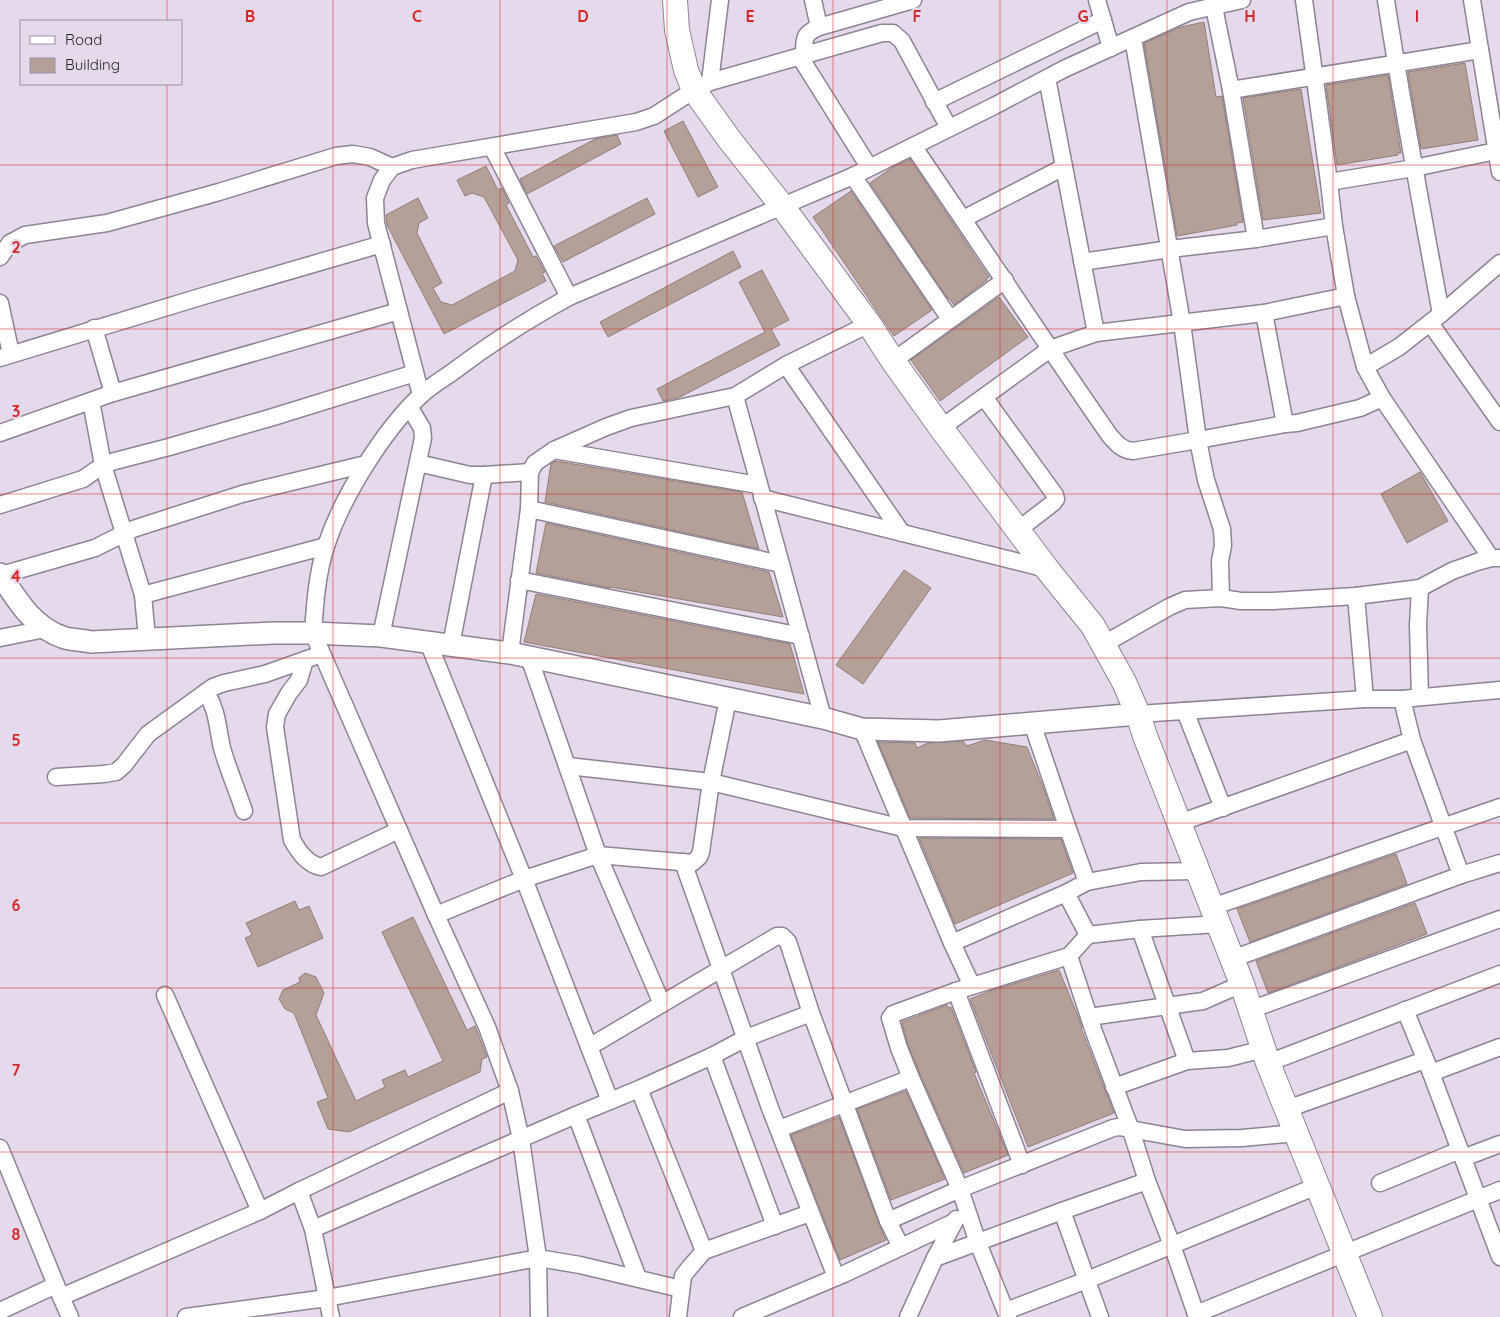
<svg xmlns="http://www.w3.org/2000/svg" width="1500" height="1317" viewBox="0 0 1500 1317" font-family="Quicksand,sans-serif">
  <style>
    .building { fill: #b4a099; stroke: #917e77 }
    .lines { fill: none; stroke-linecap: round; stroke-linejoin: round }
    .minor-casing { stroke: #8d8393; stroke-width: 19 }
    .tertiary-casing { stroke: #8d8393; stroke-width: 24 }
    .secondary-casing { stroke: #8d8393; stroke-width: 26 }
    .minor { stroke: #fff; stroke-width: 16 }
    .tertiary { stroke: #fff; stroke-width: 21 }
    .secondary { stroke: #fff; stroke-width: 24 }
    .grid { fill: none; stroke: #d62828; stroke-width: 1; stroke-opacity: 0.55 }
    .grid-label { font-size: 16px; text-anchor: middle; font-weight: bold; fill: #d62828; stroke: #e4daeb; stroke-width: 4.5; stroke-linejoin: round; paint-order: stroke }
  </style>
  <rect width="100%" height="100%" fill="#e4daeb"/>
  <g class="building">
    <polygon points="1204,22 1216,97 1222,96 1243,222 1237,223 1237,225 1177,236 1144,43 1181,27"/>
    <polygon points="1465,63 1478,140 1421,149 1408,72"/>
    <polygon points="1388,75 1401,153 1398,153 1398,155 1337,165 1326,85"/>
    <polygon points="1301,89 1321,213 1263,220 1243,98"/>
    <polygon points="683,121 718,187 698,197 664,131"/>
    <polygon points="617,135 621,144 527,194 520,179 595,139"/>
    <polygon points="910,159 989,277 986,279 987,280 954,305 949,298 948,299 870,183 893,167"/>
    <polygon points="486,166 498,190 502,188 509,203 506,205 533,257 536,256 545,272 542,273 546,281 444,334 387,225 386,215 418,198 428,218 419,223 417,233 442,283 433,288 441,302 452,305 515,271 518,260 484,197 472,193 465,196 457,180"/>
    <polygon points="851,191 932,310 894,336 813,217"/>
    <polygon points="647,198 655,214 563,262 554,246"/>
    <polygon points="733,251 741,267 608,337 600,322"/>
    <polygon points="762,270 789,320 771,329 780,345 680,397 663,401 657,389 765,332 739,282"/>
    <polygon points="999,297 1028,337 940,401 911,360"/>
    <polygon points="556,461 742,492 759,549 545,502 551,464"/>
    <polygon points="1420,472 1448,521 1407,543 1381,494"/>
    <polygon points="546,523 769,572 783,617 610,587 610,588 536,573"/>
    <polygon points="904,570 931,588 863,684 836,665"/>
    <polygon points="536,594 790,644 804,694 524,642"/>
    <polygon points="985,740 1027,747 1043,787 1054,819 910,818 878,742 915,743 917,748 928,743 963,741 967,746"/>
    <polygon points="919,838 1061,839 1073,873 955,924"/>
    <polygon points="1396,854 1407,884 1250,942 1237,909"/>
    <polygon points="295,901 299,910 309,906 323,938 258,967 245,938 252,935 246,923"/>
    <polygon points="1415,903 1427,934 1268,993 1256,961"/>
    <polygon points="413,917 467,1030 475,1026 487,1057 482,1059 480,1072 349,1132 328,1129 317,1102 328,1098 294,1013 285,1009 279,999 283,990 300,982 299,978 305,973 316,977 324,993 316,1015 356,1101 385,1087 382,1080 405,1070 408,1077 443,1061 382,932"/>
    <polygon points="1059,970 1078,1016 1082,1028 1081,1028 1114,1113 1028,1147 970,999 990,991"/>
    <polygon points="947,1005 948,1008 951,1007 976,1072 974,1073 1008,1155 964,1173 920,1074 908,1045 902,1022"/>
    <polygon points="906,1091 945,1179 891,1200 857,1109"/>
    <polygon points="839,1117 879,1224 886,1240 840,1260 791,1135"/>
  </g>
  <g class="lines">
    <defs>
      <g id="minor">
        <polyline points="813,0 819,27"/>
        <polyline points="1097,0 1111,48"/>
        <polyline points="1304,0 1329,182 1334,226 1346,296 1365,367 1382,398 1491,558"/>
        <path d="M1386,0c16,105 36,210 55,314"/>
        <polyline points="1472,0 1500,172"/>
        <polyline points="1214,7 1231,90 1256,239"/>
        <polyline points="1133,38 1182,323 1198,440 1285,424 1297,423 1360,408 1382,398"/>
        <path d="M804,56c0,-17 -1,-22 15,-29l94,-27"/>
        <polyline points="800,57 869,167"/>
        <polyline points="1047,78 1096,333"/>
        <polyline points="710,82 720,0"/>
        <polyline points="1231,90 1480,50"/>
        <polyline points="934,102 1103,20"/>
        <path d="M913,146c66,96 130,194 197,290 7,8 12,14 23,15l65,-11 8,40 16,49 1,17 -3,15 1,37"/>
        <polyline points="492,147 569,297"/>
        <polyline points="853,176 950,319"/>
        <polyline points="1329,182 1414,168 1496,151"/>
        <polyline points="963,219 1064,167"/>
        <polyline points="0,257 10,243 25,235 107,223 219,192 336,156 353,154 370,157 392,167"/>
        <polyline points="1082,262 1170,249 1256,239 1334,226"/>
        <polyline points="0,303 11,354"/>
        <polyline points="1264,313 1285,424"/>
        <polyline points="1430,323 1500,422"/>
        <polyline points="94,328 113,393"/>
        <polyline points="0,358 200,297 382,244"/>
        <polyline points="893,361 1005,280"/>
        <polyline points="786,365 902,533"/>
        <polyline points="1365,367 1399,347 1441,314 1500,263"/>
        <polyline points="421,395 376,223 375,198 382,180 392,167 412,160 636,122 654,116 694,90 710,82 882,33 893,33 902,41 949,128"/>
        <polyline points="735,396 823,718"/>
        <polyline points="984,397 1055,495 1056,499 1053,503 1018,530"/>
        <polyline points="91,401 103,465 143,595"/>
        <polyline points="941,428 1050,349 1096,333 1264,313 1346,296"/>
        <polyline points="0,433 113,393 399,311"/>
        <polyline points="554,450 758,485"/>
        <polyline points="418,463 470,475 484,475 530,472"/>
        <polyline points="762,498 1047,569"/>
        <polyline points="0,505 83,479 103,465 115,461 169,447 273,417 415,373"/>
        <polyline points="529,509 781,564"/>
        <polyline points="1,575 95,548 133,529 242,494 366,464"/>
        <polyline points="519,580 801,636"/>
        <polyline points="1420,588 1418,625 1420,697"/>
        <polyline points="1356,596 1365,699"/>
        <polyline points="381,636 423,438 422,428 410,408"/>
        <polyline points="0,638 45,629"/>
        <polyline points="147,638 143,595 326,546"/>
        <polyline points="428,642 524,879 598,855 692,863 699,857 701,852 711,782 728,699"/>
        <polyline points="1104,644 1169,607 1185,600 1221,598 1241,601 1273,601 1356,596 1420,588 1452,571 1477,562 1491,558 1500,558"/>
        <polyline points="451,645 484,475"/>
        <polyline points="510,653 529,509 530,472 535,463 554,450 606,427 631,418 735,396 786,365 869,324"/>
        <polyline points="529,657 598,855 662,1004"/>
        <path d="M305,660l-6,20 -10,13 -12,21 -2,13 17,113c7,12 15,24 29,27l78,-37"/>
        <path d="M206,692c12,20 11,34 16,56 6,21 15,42 22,63"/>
        <polyline points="1402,699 1412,740 1461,875"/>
        <polyline points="1185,711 1223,808"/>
        <polyline points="1138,714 1365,699 1402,699 1500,690"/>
        <polyline points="1032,723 1068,829 1087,882"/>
        <polyline points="862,729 952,943 972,986"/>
        <polyline points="568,766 711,782 903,828 1068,829"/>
        <polyline points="56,777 104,774 116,772 124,765 148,734 213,687 224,683 265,674 313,657"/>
        <polyline points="1179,823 1412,740"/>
        <polyline points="683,862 721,969 777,936 782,936 788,942 811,1013 888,1221 901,1247"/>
        <polyline points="1066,893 1088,935 1140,929 1219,924"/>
        <polyline points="1212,907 1500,807"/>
        <polyline points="436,915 524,879 610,1101"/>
        <polyline points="1140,929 1187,1061"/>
        <polyline points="952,943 1066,893 1087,882 1141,872 1198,871"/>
        <polyline points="1232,959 1461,875 1500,863"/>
        <polyline points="956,991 1022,1165"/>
        <polyline points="165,995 260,1211"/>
        <polyline points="1250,1010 1500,919"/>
        <polyline points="1405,1010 1431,1073 1500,1257"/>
        <polyline points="1089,1017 1203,1001 1242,984"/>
        <polyline points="589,1047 721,969 770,1108 836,1277"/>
        <polyline points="712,1056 775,1226"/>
        <polyline points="1268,1063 1500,974"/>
        <polyline points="1431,1073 1500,1047"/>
        <polyline points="1114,1087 1187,1061 1228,1058 1264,1049"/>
        <polyline points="639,1089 704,1251"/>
        <polyline points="1287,1109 1425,1060"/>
        <polyline points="576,1115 638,1278"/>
        <polyline points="779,1129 911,1078"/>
        <polyline points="0,1148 61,1297"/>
        <polyline points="1463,1158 1500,1144"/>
        <polyline points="1147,1181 1172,1245 1197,1317"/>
        <polyline points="1380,1183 1460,1150"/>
        <polyline points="299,1191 313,1229 331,1317"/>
        <polyline points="1062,1211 1100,1317"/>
        <polyline points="888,1221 960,1189 1113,1128 1119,1127 1185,1139 1242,1138 1296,1133"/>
        <polyline points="313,1229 576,1115 639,1089 712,1056 746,1038 811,1013"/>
        <polyline points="935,1258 1062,1211 1147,1181 1131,1130 1094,1032 1069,956"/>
        <polyline points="0,1311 56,1285"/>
        <polyline points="1006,1311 1087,1280 1317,1186"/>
        <polyline points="1196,1314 1500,1190"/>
        <polyline points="70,1317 61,1297 260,1211 299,1191 510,1091"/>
        <polyline points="186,1317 327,1298 538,1258 580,1265 681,1289"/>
        <path d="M539,1317l-1,-59 -17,-119 -11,-48 -23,-64 -51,-112 -123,-282c2,-30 4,-59 13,-87 16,-49 57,-115 94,-150 10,-10 23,-17 34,-25 37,-28 75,-52 115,-74l284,-121 141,-70 70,-37 125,-57 53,-12"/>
        <polyline points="678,1317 683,1276 690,1267 704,1251 810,1213"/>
        <polyline points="742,1317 844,1274 954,1222"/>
        <polyline points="908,1317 935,1258 956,1219"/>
        <polyline points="1008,1317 978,1243 960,1189 911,1078 899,1048 890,1018 893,1014 956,991 1069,956 1088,935"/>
      </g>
      <path id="tertiary" d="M0,574c17,26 33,54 65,64 8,2 18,2 26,4l182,-9h40l68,3 129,17 313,65 39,11 77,2 199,-17"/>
      <polyline id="secondary" points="675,0 677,30 686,70 694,90 729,139 782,206 869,324 893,361 941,428 1047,569 1093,626 1124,682 1138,714 1145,736 1242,984 1268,1063 1370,1317"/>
    </defs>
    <use href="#minor" class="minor-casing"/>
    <use href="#tertiary" class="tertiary-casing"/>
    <use href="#secondary" class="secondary-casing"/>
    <use href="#minor" class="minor"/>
    <use href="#tertiary" class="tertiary"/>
    <use href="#secondary" class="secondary"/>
  </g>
  <path class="grid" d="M167,0v21M333,0v1317M500,0v1317M667,0v1317M833,0v1317M1000,0v1317M1167,0v1317M1333,0v1317M167,84v1233M0,165h1500M0,329h1500M0,494h1500M0,658h1500M0,823h1500M0,988h1500M0,1152h1500"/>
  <g class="grid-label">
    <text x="250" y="22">B</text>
    <text x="417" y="22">C</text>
    <text x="583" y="22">D</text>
    <text x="750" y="22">E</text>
    <text x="917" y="22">F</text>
    <text x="1083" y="22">G</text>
    <text x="1250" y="22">H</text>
    <text x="1417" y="22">I</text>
    <text x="16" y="253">2</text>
    <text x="16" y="417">3</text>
    <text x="16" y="582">4</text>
    <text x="16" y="746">5</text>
    <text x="16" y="911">6</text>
    <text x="16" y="1076">7</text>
    <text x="16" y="1240">8</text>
  </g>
  <rect x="20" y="20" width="162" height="65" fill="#e4daeb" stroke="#98919e"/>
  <rect x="30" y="36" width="25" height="8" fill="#ffffff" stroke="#98919e"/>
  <text x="65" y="45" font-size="15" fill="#27242a">Road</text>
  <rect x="30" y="58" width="25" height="15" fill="#b4a099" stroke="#98919e"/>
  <text x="65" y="70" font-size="15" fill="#27242a">Building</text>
</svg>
